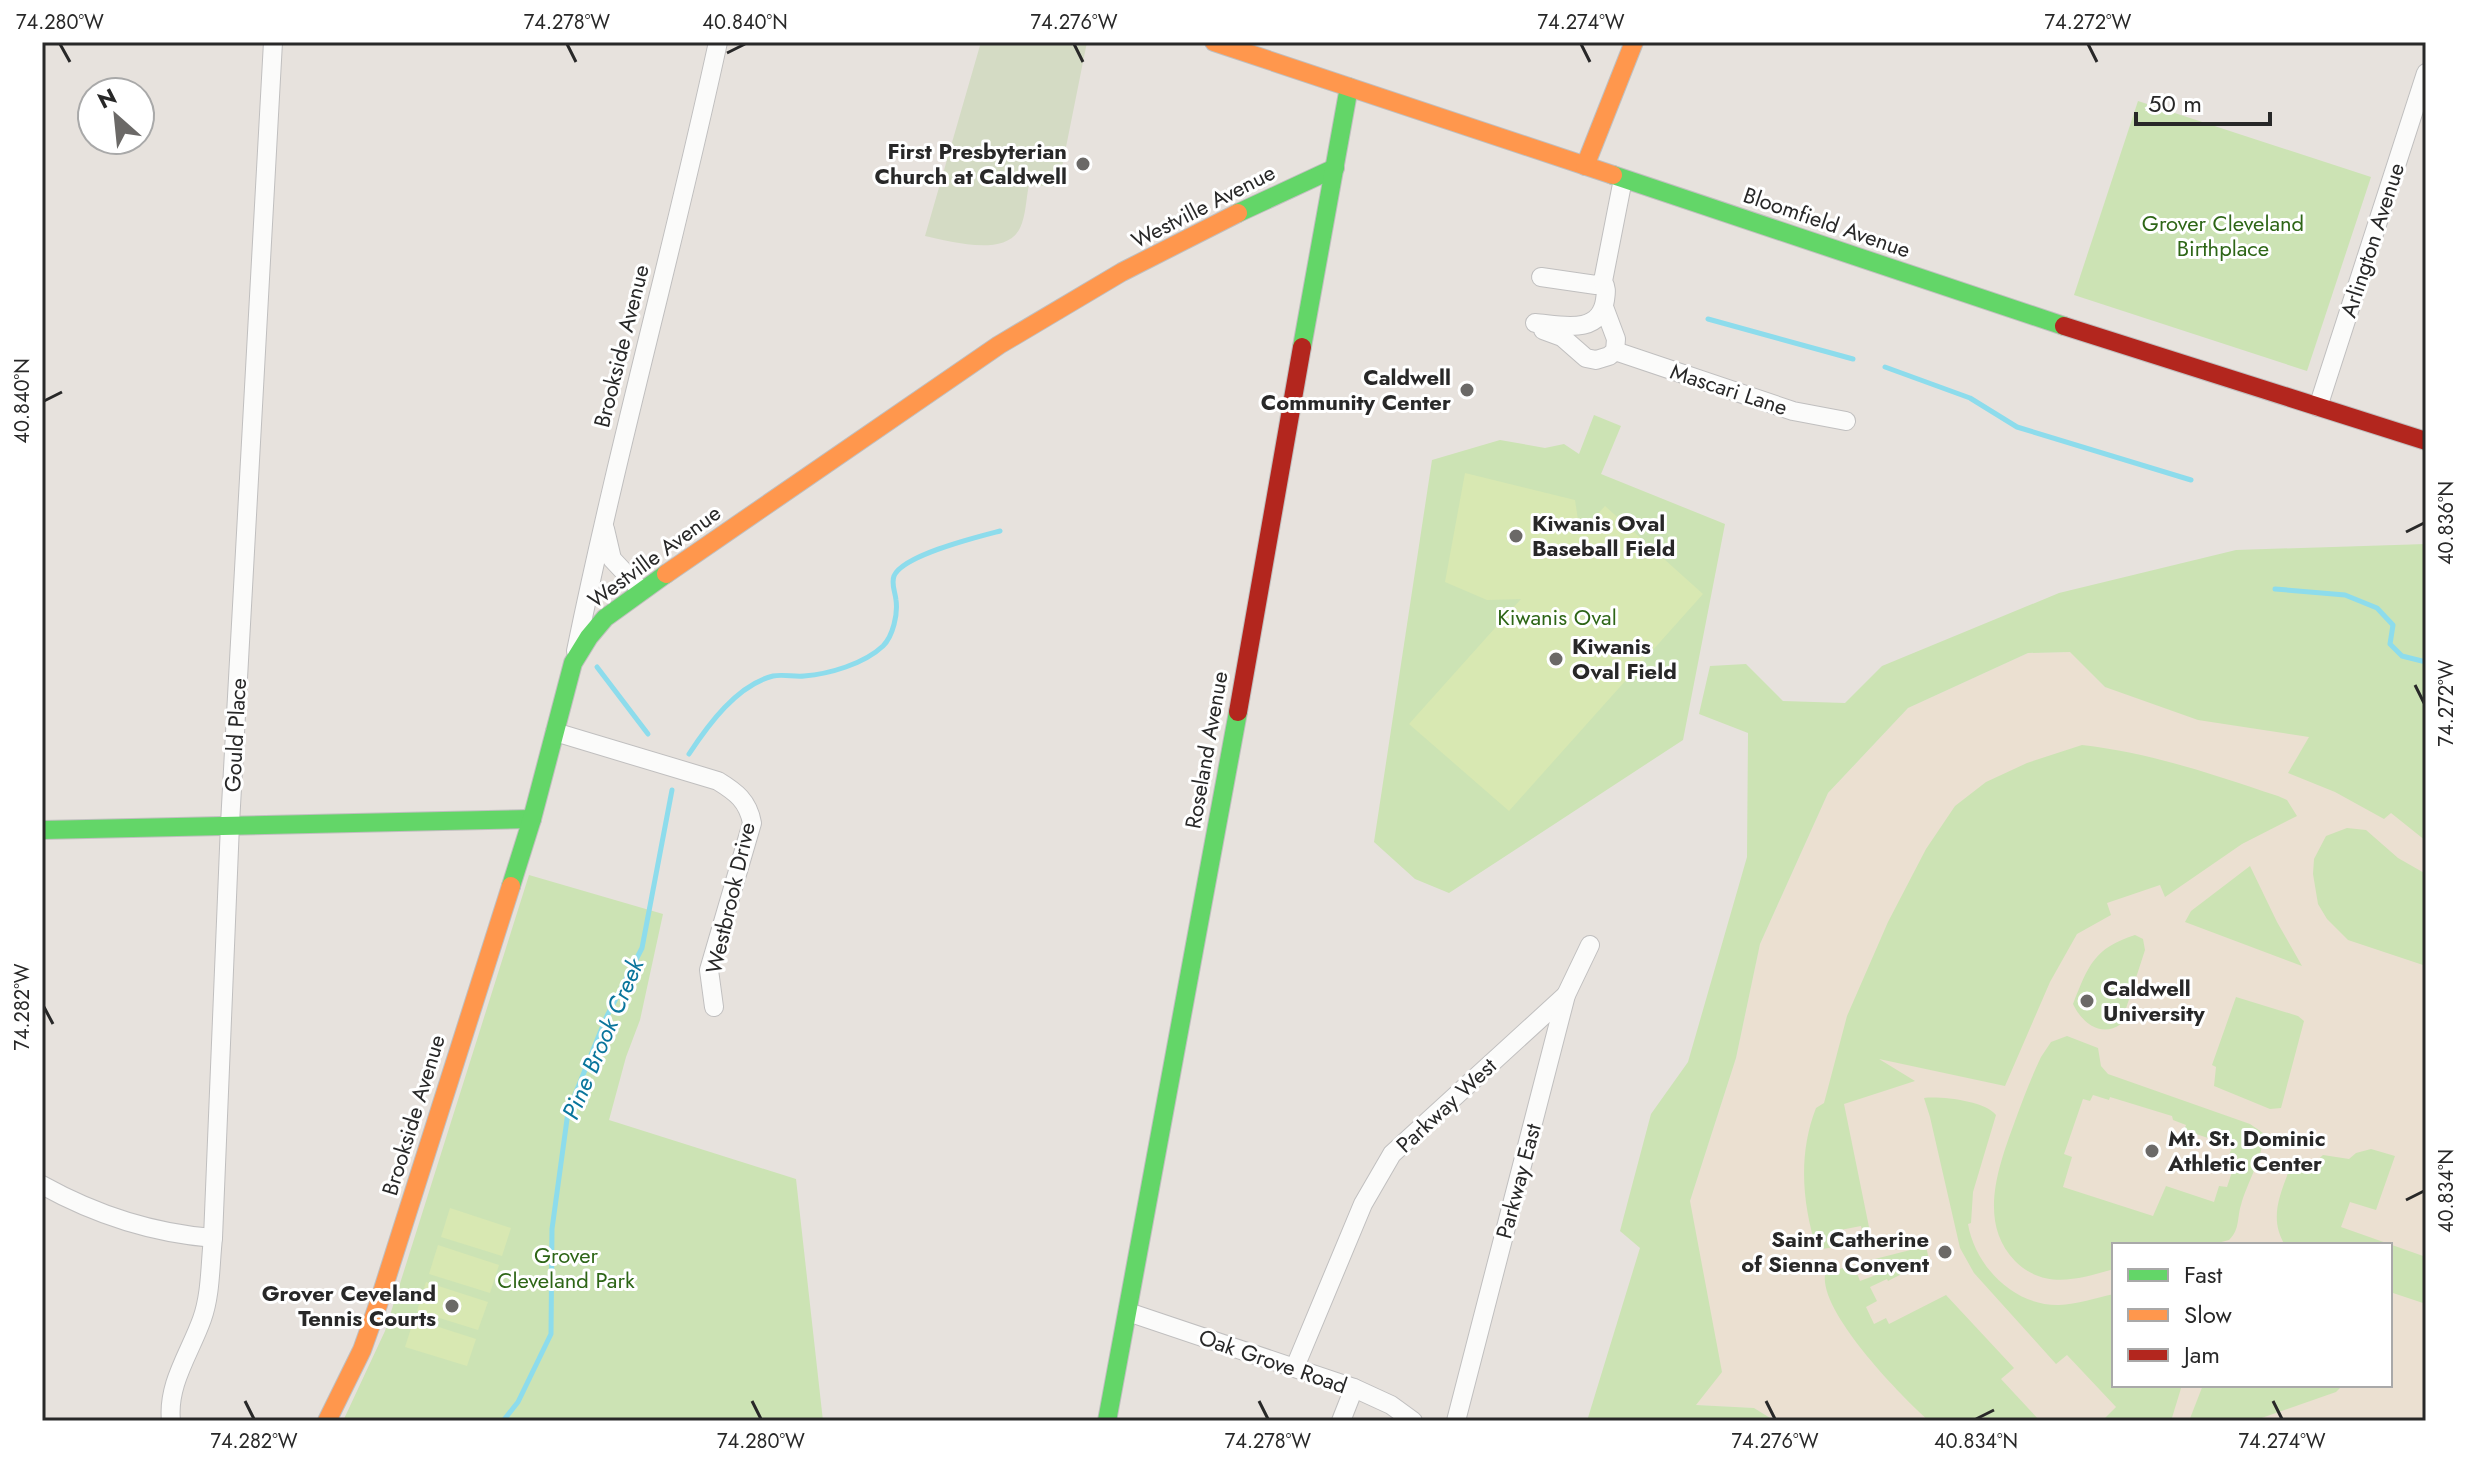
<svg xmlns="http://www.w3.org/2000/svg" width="2468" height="1463" viewBox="0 0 2468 1463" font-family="Jost,sans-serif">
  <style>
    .education { fill: #ebe0d1; fill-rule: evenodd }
    .green { fill: #cce3b4; fill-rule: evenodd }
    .cemetery { fill: #d4dbc4 }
    .pitch { fill: #d8e8b2 }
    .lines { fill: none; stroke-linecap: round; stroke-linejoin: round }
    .stream { stroke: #8ddcec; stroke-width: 5 }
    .street-casing { stroke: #c0bfbf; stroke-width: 20 }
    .fast-casing { stroke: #c0bfbf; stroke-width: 20 }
    .slow-casing { stroke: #c0bfbf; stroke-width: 20 }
    .jam-casing { stroke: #c0bfbf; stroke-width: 20 }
    .street { stroke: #fbfbfa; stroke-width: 18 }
    .fast { stroke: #63d668; stroke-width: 18 }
    .slow { stroke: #ff974d; stroke-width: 18 }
    .jam { stroke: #b3261e; stroke-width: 18 }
    .ticks { fill: none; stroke: #282828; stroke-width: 3 }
    .poi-dot { fill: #6b6967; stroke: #fff; stroke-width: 3 }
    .labels { text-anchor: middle; stroke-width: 6; stroke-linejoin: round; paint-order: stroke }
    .poi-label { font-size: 22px; font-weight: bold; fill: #282828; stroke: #fff; text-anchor: end }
    .street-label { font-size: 22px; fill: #282828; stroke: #fff }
    .park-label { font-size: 22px; fill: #2e6617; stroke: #fff }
    .water-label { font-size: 24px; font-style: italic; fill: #09759c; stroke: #fff }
    .neatline { fill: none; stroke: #282828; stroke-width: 3 }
    .ticks-label { font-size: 20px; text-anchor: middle; fill: #282828 }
  </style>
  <rect width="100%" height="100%" fill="#e7e2dd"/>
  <path class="education" d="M2071,652l34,35 321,51v683h-651l-21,-13 -58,-3 -6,-204 46,-143 24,-114 68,-151 80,-85 120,-55zM2114,1245h276v140h-276z"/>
  <g class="green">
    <polygon points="2138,101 2371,177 2307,371 2074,295"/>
    <polygon points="1594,415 1621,426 1601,474 1725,524 1683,740 1449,893 1415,879 1374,842 1432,460 1500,440 1545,448 1564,444 1579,454"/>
    <polygon points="2426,544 2426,841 2391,813 2384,819 2335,792 2288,773 2309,737 2198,720 2105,687 2070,652 2028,653 1908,708 1828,793 1760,944 1736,1058 1690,1201 1722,1372 1696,1405 1754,1408 1775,1421 1587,1421 1640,1248 1620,1231 1651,1114 1688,1062 1747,857 1748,733 1699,714 1710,666 1746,664 1783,701 1845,703 1882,666 2059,593 2236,550"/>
    <path d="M2082,745c70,8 129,29 196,51l9,4 10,16 -55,28 -77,53 -5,-12 -53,18 4,12 -34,19 -27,48 -45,104 -126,-27 36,22 -71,23 26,128 -6,7 -3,-13 -31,6 4,15 -17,3c-15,-46 -19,-96 -1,-142l8,-5 23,-87 41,-94 38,-73 29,-43 31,-24 41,-19z"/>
    <polygon points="2347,828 2366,830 2398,858 2426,874 2426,966 2348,940 2327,919 2318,904 2313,874 2314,859 2326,836"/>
    <polygon points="2250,866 2277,922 2302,966 2185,922 2191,911"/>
    <polygon points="529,875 663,914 640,1020 626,1057 609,1120 796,1179 823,1421 343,1421 385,1331"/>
    <path d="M2135,935l8,4 2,11 -24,74c-20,14 -39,-1 -48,-20 15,-38 21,-56 62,-69z"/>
    <polygon points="2236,997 2298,1016 2304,1021 2281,1108 2270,1109 2214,1086 2216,1067 2212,1065"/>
    <path d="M2067,1036l31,12 3,18 7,8 142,50 13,9c1,24 -16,49 -22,72 -4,12 -1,25 -12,35l-19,5h-96v24c-35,10 -70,21 -99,-8 -38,-39 -16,-96 0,-140 8,-22 16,-43 26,-64l10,-15zM2093,1095l16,5 1,-3 62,19 1,4 13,5 -2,5 48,16 -5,17 7,3 -7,21 -8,-1 -5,16 -48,-16 -13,30 -90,-29 9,-30 -8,-3 19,-55 7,2z"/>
    <path d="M1924,1098c17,-2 61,3 72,17l-23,77 -2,31 -3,1c7,42 46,82 91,81 18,-1 37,-7 55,-11v91h68l-11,36h-69l14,-14 -49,-52 -11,9 -82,-91 -14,-25 -30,-131z"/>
    <path d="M2371,1149l24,7 -19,54 -26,-8 -9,25 85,30v47l-36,-12v-47h-105c-17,-28 -4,-52 6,-80l10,-7 13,5 9,-8 26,4 7,-6z"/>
    <path d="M1926,1246l3,14 -41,21 -1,-2 -17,8 7,14 -11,6 8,17 12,-6 3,6 57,-29 68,73 -13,11 39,42h-111c-28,-25 -109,-108 -104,-146l3,-3 26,-7 6,16 16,-6 -5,-15z"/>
    <polygon points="2203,1385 2343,1385 2336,1392 2253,1421 2189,1421"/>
  </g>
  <path class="cemetery" d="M981,42h106l-29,145 -29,-2c-3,13 -3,31 -9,43 -15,30 -70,13 -95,8z"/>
  <g class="pitch">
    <polygon points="1465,473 1575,500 1580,533 1605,506 1703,594 1509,811 1409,724 1521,599 1487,600 1445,582"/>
    <polygon points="450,1208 511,1228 502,1256 441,1237"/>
    <polygon points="438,1245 499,1265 490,1293 429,1274"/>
    <polygon points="426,1282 488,1302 478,1330 417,1311"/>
    <polygon points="414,1319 476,1339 467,1366 405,1347"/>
  </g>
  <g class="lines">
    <g class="stream">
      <polyline points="1708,319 1853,359"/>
      <polyline points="1885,367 1970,398 2017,427 2191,480"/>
      <polyline points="2275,589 2345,595 2377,608 2393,625 2390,644 2402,656 2426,662"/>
      <polyline points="597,667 648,734"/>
      <path d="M689,754c19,-29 48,-69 84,-78 10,-2 21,1 31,0 25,-2 60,-12 79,-30 10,-10 15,-32 13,-46 -1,-9 -5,-16 -2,-24 9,-21 83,-39 106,-45"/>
      <polyline points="503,1421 518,1402 551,1334 552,1229 568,1112 606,1018 642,948 672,790"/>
    </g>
    <defs>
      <g id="street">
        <polyline points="1541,277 1596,285 1603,281"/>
        <path d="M1535,323c25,2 65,13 70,-23 1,-8 2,-11 -2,-19l20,-102"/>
        <polyline points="1543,330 1562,337 1586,358 1596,360 1609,356 1615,351 1616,339 1604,307"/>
        <polyline points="1615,351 1793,411 1846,421"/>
        <polyline points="2318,407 2426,73"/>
        <polyline points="605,529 612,559 642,591"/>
        <path d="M576,651c42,-205 98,-405 142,-609"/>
        <path d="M555,732l163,49c18,11 30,20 34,42l-43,147 5,37"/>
        <path d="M42,1185c54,30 109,48 171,53"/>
        <polyline points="1128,1312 1354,1388 1391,1405 1413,1421"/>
        <polyline points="1295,1367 1363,1204 1392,1154 1566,995"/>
        <path d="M171,1421c-4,-37 19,-68 31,-102 9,-25 8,-55 11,-81l17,-414 43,-782"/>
        <polyline points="1341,1421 1354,1388"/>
        <polyline points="1456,1421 1566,995 1590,945"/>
      </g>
      <g id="fast">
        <polyline points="1613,175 2064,326"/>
        <polyline points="1238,213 1335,168"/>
        <polyline points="1302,347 1349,87"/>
        <polyline points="42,830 532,819"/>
        <polyline points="511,886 532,819 573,663 589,637 605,618 666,574"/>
        <polyline points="1107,1421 1238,712"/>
      </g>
      <g id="slow">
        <polyline points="1214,42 1613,175"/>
        <polyline points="1585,166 1634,42"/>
        <polyline points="666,574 999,345 1122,272 1238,213"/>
        <polyline points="327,1421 362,1350 378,1305 511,886"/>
      </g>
      <g id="jam">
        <polyline points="2064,326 2426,441"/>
        <polyline points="1238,712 1302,347"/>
      </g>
    </defs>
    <use href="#street" class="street-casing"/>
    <use href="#fast" class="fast-casing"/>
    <use href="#slow" class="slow-casing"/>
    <use href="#jam" class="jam-casing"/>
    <use href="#street" class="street"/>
    <use href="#fast" class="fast"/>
    <use href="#slow" class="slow"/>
    <use href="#jam" class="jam"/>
  </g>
  <path class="ticks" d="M60,44l10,18M567,44l9,18M1074,44l9,18M1581,44l9,18M2088,44l9,18M727,53l18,-9M44,401l18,-9M2406,532l18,-9M2415,685l9,18M44,1007l9,17M2406,1200l18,-9M245,1401l9,18M752,1401l9,18M1259,1401l9,18M1766,1401l9,18M2273,1401l9,18M1976,1419l18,-9"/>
  <g class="poi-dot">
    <circle cx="1083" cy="164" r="8"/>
    <circle cx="1467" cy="390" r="8"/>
    <circle cx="1516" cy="536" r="8"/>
    <circle cx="1556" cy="659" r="8"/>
    <circle cx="2087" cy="1001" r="8"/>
    <circle cx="2152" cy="1151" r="8"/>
    <circle cx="1945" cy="1252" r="8"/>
    <circle cx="452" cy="1306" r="8"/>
  </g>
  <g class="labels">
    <g class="poi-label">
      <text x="1067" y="159">First Presbyterian<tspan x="1067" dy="25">Church at Caldwell</tspan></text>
      <text x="1451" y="385">Caldwell<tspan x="1451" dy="25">Community Center</tspan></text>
      <text x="1532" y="531" text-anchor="start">Kiwanis Oval<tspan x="1532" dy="25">Baseball Field</tspan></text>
      <text x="1572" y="654" text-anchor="start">Kiwanis<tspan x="1572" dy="25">Oval Field</tspan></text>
      <text x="2103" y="996" text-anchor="start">Caldwell<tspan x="2103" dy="25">University</tspan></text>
      <text x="2168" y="1146" text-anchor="start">Mt. St. Dominic<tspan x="2168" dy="25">Athletic Center</tspan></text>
      <text x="1929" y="1247">Saint Catherine<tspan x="1929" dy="25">of Sienna Convent</tspan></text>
      <text x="436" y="1301">Grover Ceveland<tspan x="436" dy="25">Tennis Courts</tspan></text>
    </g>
    <g class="street-label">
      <text transform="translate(1203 206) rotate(-27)" y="8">Westville Avenue</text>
      <text transform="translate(1827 222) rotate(19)" y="8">Bloomfield Avenue</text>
      <text transform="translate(2372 240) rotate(-72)" y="8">Arlington Avenue</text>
      <text transform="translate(621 346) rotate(-76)" y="8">Brookside Avenue</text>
      <text transform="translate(1729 389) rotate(18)" y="8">Mascari Lane</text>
      <text transform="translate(654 556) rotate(-36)" y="8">Westville Avenue</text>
      <text transform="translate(235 735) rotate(-87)" y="8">Gould Place</text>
      <text transform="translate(1206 750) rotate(-80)" y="8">Roseland Avenue</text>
      <text transform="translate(730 898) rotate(-77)" y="8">Westbrook Drive</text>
      <text transform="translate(1446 1105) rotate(-43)" y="8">Parkway West</text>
      <text transform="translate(413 1115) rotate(-73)" y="8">Brookside Avenue</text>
      <text transform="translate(1518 1181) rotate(-75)" y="8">Parkway East</text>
      <text transform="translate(1273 1361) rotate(19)" y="8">Oak Grove Road</text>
    </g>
    <g class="park-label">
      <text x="2223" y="231">Grover Cleveland<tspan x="2223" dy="25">Birthplace</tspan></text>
      <text x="1557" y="625">Kiwanis Oval</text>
      <text x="566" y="1263">Grover<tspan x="566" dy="25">Cleveland Park</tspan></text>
    </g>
    <g class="water-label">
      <text transform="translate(603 1039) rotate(-67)" y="8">Pine Brook Creek</text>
    </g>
  </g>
  <rect width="2468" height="1463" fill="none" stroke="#ffffff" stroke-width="88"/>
  <rect x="2112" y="1243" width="280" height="144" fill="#ffffff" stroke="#a9a9a9" stroke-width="2"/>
  <rect x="2128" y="1269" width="40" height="12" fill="#63d668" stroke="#a9a9a9" stroke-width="2"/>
  <text x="2184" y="1283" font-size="24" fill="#282828">Fast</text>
  <rect x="2128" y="1309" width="40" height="12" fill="#ff974d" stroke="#a9a9a9" stroke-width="2"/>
  <text x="2184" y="1323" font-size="24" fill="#282828">Slow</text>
  <rect x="2128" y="1349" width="40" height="12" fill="#b3261e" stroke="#a9a9a9" stroke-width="2"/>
  <text x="2184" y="1363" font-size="24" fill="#282828">Jam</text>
  <g transform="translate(116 116) rotate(333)"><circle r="38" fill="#ffffff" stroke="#a9a9a9" stroke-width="2"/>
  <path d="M0-6L14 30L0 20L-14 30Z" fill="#6b6967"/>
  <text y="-12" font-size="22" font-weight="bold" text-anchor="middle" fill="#282828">N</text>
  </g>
  <path d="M2136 112v12h134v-12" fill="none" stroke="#282828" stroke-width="4"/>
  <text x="2148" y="112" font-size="24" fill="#282828" stroke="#ffffff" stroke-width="6" paint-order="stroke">50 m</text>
  <rect x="44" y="44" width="2380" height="1375" class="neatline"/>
  <g class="ticks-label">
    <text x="60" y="29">74.280°W</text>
    <text x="567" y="29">74.278°W</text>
    <text x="745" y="29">40.840°N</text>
    <text x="1074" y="29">74.276°W</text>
    <text x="1581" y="29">74.274°W</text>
    <text x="2088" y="29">74.272°W</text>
    <text transform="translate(22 401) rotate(-90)" y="7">40.840°N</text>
    <text transform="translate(2446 523) rotate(-90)" y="7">40.836°N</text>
    <text transform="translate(2446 703) rotate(-90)" y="7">74.272°W</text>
    <text transform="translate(22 1007) rotate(-90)" y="7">74.282°W</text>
    <text transform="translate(2446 1191) rotate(-90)" y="7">40.834°N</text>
    <text x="254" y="1448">74.282°W</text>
    <text x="761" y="1448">74.280°W</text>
    <text x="1268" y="1448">74.278°W</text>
    <text x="1775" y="1448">74.276°W</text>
    <text x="1976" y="1448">40.834°N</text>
    <text x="2282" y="1448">74.274°W</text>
  </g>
</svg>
